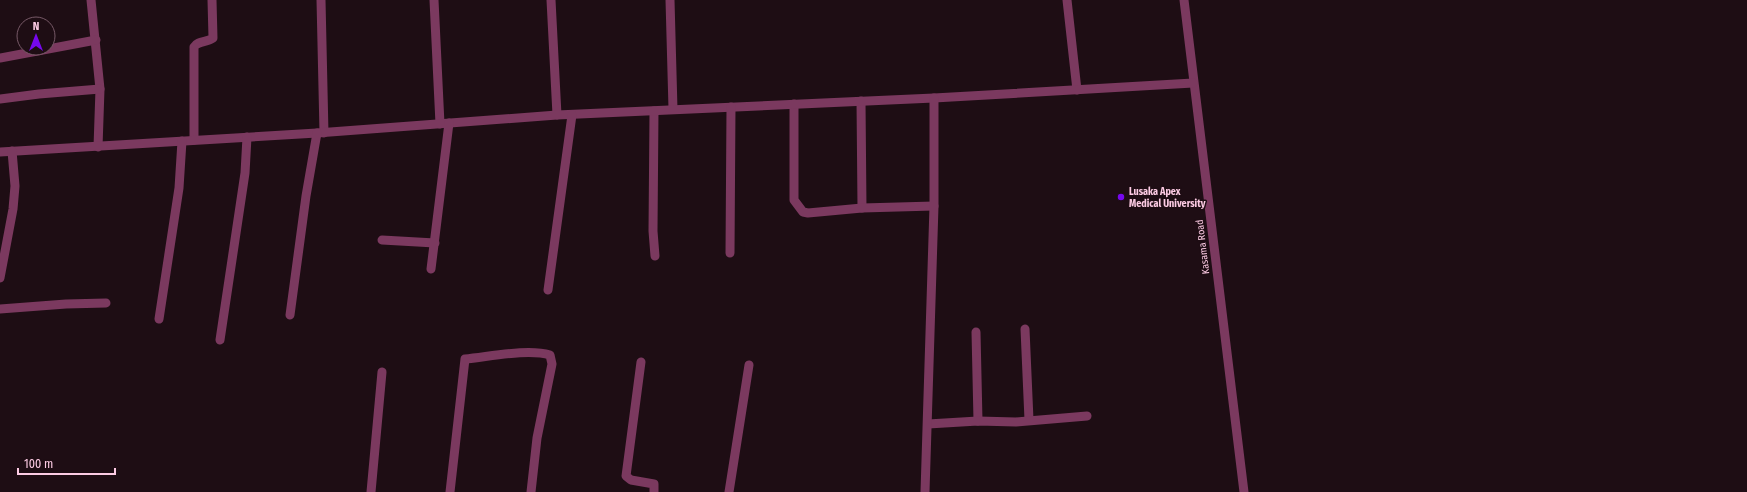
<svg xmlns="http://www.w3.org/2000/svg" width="1747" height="492" viewBox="0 0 1747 492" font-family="'Fira Sans Condensed',sans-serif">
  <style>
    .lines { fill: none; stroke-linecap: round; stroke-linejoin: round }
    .minor { stroke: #7b395f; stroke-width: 9 }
    .poi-dot { fill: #7608ed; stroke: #1e0d14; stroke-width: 1.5 }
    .labels { text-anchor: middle; stroke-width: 3; stroke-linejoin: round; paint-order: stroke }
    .poi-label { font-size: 10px; font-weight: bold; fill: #fdcbe4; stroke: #1e0d14; text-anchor: start }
    .street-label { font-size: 10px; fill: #fdcbe4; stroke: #1e0d14 }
  </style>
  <rect width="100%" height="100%" fill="#1e0d14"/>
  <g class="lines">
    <g class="minor">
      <polyline points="91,0 100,89 98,147"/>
      <polyline points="321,0 324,133"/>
      <polyline points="434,0 440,124"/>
      <polyline points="551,0 557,115"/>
      <polyline points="670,0 673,109"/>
      <polyline points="1067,0 1077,90"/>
      <polyline points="1184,0 1244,492"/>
      <polyline points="0,58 96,40"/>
      <polyline points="0,99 39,94 100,89"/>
      <polyline points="861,101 862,208"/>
      <polyline points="794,104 794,200 803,212 808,213 862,208 934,206"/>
      <polyline points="654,111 653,231 655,256"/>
      <path d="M194,140v-93c4,-7 13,-4 19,-9l-1,-38"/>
      <polyline points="0,152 317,133 557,115 934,98 1193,83"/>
      <polyline points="382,240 435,243"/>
      <polyline points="730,253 731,107"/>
      <polyline points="431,269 449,123"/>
      <polyline points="0,278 13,209 15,186 12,151"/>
      <polyline points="548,290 572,115"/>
      <polyline points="0,309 66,304 106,303"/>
      <polyline points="290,315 306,196 317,133"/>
      <polyline points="159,319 179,188 182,141"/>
      <polyline points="1025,329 1029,420"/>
      <polyline points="976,332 978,421"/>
      <polyline points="220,340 245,173 247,137"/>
      <polyline points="641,362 626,476 631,480 654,484 654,492"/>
      <polyline points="928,424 978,421 1016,422 1087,416"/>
      <polyline points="371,492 382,372"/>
      <path d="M450,492l15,-133c23,-2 63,-11 85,-4l2,9 -15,74 -6,54"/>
      <polyline points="729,492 749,365"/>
      <polyline points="925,492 934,206 934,98"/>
    </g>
  </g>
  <circle class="poi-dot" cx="1121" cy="197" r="4"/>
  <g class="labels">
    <g class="poi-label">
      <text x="1129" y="195">Lusaka Apex<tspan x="1129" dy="12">Medical University</tspan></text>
    </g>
    <g class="street-label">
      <text transform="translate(1202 247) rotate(-97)" y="4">Kasama Road</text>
    </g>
  </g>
  <g transform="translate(36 36)"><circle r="19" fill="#1e0d14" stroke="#775967"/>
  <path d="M0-3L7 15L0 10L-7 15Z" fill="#7608ed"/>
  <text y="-6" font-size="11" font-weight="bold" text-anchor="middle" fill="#fdcbe4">N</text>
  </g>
  <path d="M18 468v6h97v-6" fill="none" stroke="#fdcbe4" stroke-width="2"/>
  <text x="24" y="468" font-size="12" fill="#fdcbe4" stroke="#1e0d14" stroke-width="3" paint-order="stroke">100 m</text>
</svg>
